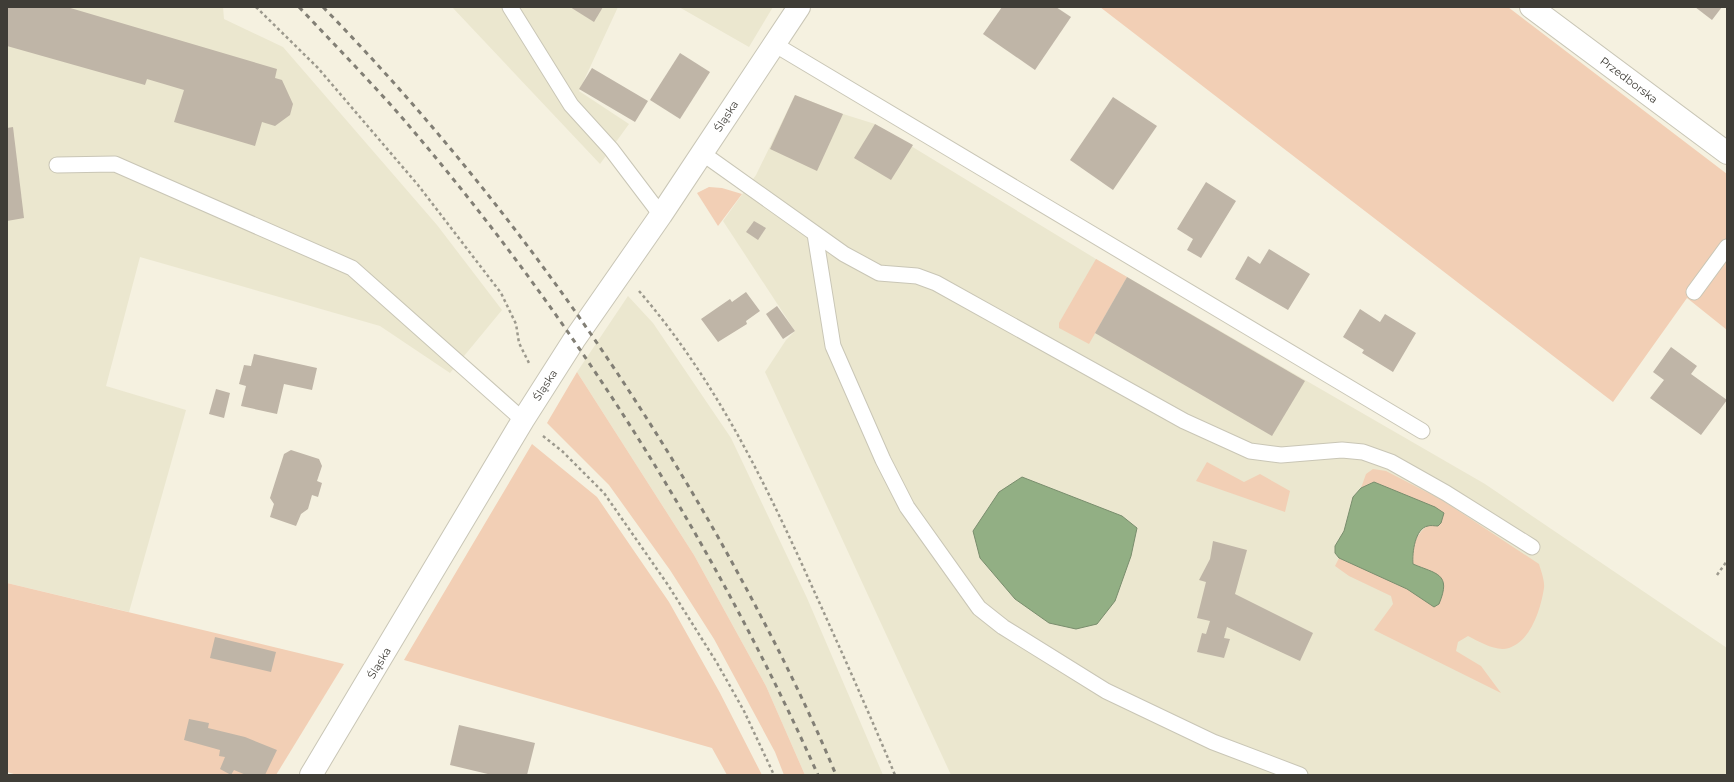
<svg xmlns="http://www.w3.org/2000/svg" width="1734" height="782" viewBox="0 0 1734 782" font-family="Montserrat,sans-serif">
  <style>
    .built { fill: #ebe7cf }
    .green { fill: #f2cfb5 }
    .water { fill: #92af84; stroke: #798d6d }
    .building { fill: #bfb5a7 }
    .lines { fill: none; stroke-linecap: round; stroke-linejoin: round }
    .service-casing { stroke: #c9c6b6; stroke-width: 17 }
    .minor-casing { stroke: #c9c6b6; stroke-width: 24 }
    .tertiary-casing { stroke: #c9c6b6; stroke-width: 24 }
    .path { stroke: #9c998d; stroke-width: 2.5; stroke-dasharray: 3 3; stroke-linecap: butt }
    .service { stroke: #fff; stroke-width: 15 }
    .minor { stroke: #fff; stroke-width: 22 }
    .tertiary { stroke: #fff; stroke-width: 22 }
    .rail { stroke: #827f75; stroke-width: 3; stroke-dasharray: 5 5; stroke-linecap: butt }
    .labels { text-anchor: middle; stroke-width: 4; stroke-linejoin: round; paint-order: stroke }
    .street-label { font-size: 11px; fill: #3f3d37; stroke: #fff }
  </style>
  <rect width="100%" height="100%" fill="#f5f1e0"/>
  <g class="built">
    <polygon points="7,7 223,7 224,19 283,47 437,225 502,310 450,373 380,326 140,257 106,386 186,410 129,612 7,583"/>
    <polygon points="452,7 618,7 579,91 629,124 600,164"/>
    <polygon points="679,7 773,7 749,47"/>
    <polygon points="795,95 843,114 875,124 1096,259 1485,484 1727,648 1727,775 951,775 765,372 786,340 795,331 723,221 756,175"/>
    <polygon points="628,296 653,323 731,438 807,598 883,775 805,775 766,686 694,555 577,372"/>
  </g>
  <g class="green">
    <polygon points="1100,7 1508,7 1727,174 1727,330 1687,298 1613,402"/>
    <polygon points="709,187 722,188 742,194 718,226 697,193"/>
    <polygon points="1096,259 1127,277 1089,344 1059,328 1059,323"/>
    <polygon points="577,372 694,555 766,686 805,775 784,775 775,752 714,639 670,570 609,485 547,423"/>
    <polygon points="532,444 597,497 669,602 720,693 762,775 727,775 712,748 404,660"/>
    <polygon points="1207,462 1244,482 1260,474 1290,491 1285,512 1196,481"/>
    <path d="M1373,469l13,2 56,29 97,64c2,7 6,17 5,24 -3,20 -13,53 -35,60 -13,4 -29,-6 -41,-12l-10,6 -2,9 25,15 20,27 -127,-63 19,-26 -2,-8 -42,-20 -14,-10 4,-8 68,31 9,5 10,8 18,-19c-8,-13 -18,-13 -31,-19 -2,-30 10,-35 31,-51l-10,-6 -60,-25 -13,6 5,-14z"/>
    <polygon points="7,583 344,664 276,775 17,775 7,772"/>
  </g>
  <g class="water">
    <polygon points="1022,477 1122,516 1137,528 1131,556 1115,601 1097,624 1076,629 1049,623 1015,599 980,558 973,531 999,492"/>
    <path d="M1374,482l61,25 9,6 -3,10 -3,3c-3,0 -8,-1 -10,0 -13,2 -16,27 -15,38 23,10 39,9 26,40l-5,3 -27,-18 -68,-31 -4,-5v-7l9,-15 9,-34 8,-9z"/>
  </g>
  <g class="building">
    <polygon points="7,7 67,7 277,69 275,78 282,80 293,104 290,115 275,126 262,122 255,146 174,122 184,90 147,79 145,85 7,46"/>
    <polygon points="570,7 603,7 594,22"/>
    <polygon points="1002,7 1056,7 1071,17 1035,70 983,34"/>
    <polygon points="1695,7 1722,7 1712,20"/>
    <polygon points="680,53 710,72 680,119 650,100"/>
    <polygon points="592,68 648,101 635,122 579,89"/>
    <polygon points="795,95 843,114 817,171 770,149"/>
    <polygon points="1113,97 1157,126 1113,190 1070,160"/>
    <polygon points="875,124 913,145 891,180 854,158"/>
    <polygon points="13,127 24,218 7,221 7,128"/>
    <polygon points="1206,182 1236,201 1201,258 1187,250 1193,239 1177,229"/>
    <polygon points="754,221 766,228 758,240 746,232"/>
    <polygon points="1269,249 1310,274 1288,310 1235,279 1248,256 1260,264"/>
    <polygon points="1127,277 1305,381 1272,436 1095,333"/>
    <polygon points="746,292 760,311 746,321 747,324 718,342 701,319 730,299 732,302"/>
    <polygon points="777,306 795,331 783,339 766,314"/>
    <polygon points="1360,309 1380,322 1385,314 1416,333 1393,372 1362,353 1364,350 1343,337"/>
    <polygon points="1671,347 1697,366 1691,374 1727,400 1701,435 1650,398 1664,380 1653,372"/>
    <polygon points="254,354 317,368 312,390 284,384 277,414 241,406 246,386 239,384 244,365 251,366"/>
    <polygon points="216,389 230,393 224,418 209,414"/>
    <polygon points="291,450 319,459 322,466 317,481 322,483 318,497 312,495 308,509 301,514 296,526 270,517 274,504 270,498 284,454"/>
    <polygon points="1213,541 1247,550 1235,594 1313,633 1300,661 1227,627 1224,638 1230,639 1224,658 1197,652 1202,633 1206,634 1210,621 1197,618 1206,582 1199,580 1210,559"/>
    <polygon points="215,637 276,652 271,672 210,658"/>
    <polygon points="189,719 209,723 208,728 245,737 277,750 265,775 246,775 234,770 231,775 220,769 225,757 219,756 220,750 184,740"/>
    <polygon points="459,725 535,743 527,775 492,775 450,765"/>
  </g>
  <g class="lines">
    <defs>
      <g id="service">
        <polyline points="510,7 571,105 611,149 661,215"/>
        <polyline points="774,44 1422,431"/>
        <polyline points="702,153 844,254 879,273 917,276 936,283 1184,421 1250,451 1281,455 1342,450 1363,452 1391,462 1446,493 1532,547"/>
        <polyline points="57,165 115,164 352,268 523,420"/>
        <polyline points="815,234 833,346 883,460 907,507 979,608 1003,627 1106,691 1213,742 1300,775"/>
        <polyline points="1694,292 1727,247"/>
      </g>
      <polyline id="minor" points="1531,7 1727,153"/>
      <polyline id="tertiary" points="311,775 523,420 574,340 661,215 799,7"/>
    </defs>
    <use href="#service" class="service-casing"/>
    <use href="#minor" class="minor-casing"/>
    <use href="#tertiary" class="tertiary-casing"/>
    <g class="path">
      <polyline points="256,7 318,68 418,185 501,293 516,324 519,343 529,363"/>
      <path d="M639,291c75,87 124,187 171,291 29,64 58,128 85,193"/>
      <polyline points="543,436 562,451 604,493 668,585 717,663 744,711 774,775"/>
      <polyline points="1717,575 1727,561"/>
    </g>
    <use href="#service" class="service"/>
    <use href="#minor" class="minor"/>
    <use href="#tertiary" class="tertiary"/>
    <g class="rail">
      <path d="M299,7c33,35 67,70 99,106 171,198 313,423 420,662"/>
      <path d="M323,7c154,158 286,338 395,530 43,77 84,156 118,238"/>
    </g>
  </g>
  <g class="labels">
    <g class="street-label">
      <text transform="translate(1629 80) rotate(37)" y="4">Przedborska</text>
      <text transform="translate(726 116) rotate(-57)" y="4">Śląska</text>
      <text transform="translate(545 385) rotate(-57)" y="4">Śląska</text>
      <text transform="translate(379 663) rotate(-59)" y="4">Śląska</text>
    </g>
  </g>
  <rect width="1734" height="782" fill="none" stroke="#3f3d37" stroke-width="16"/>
</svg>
